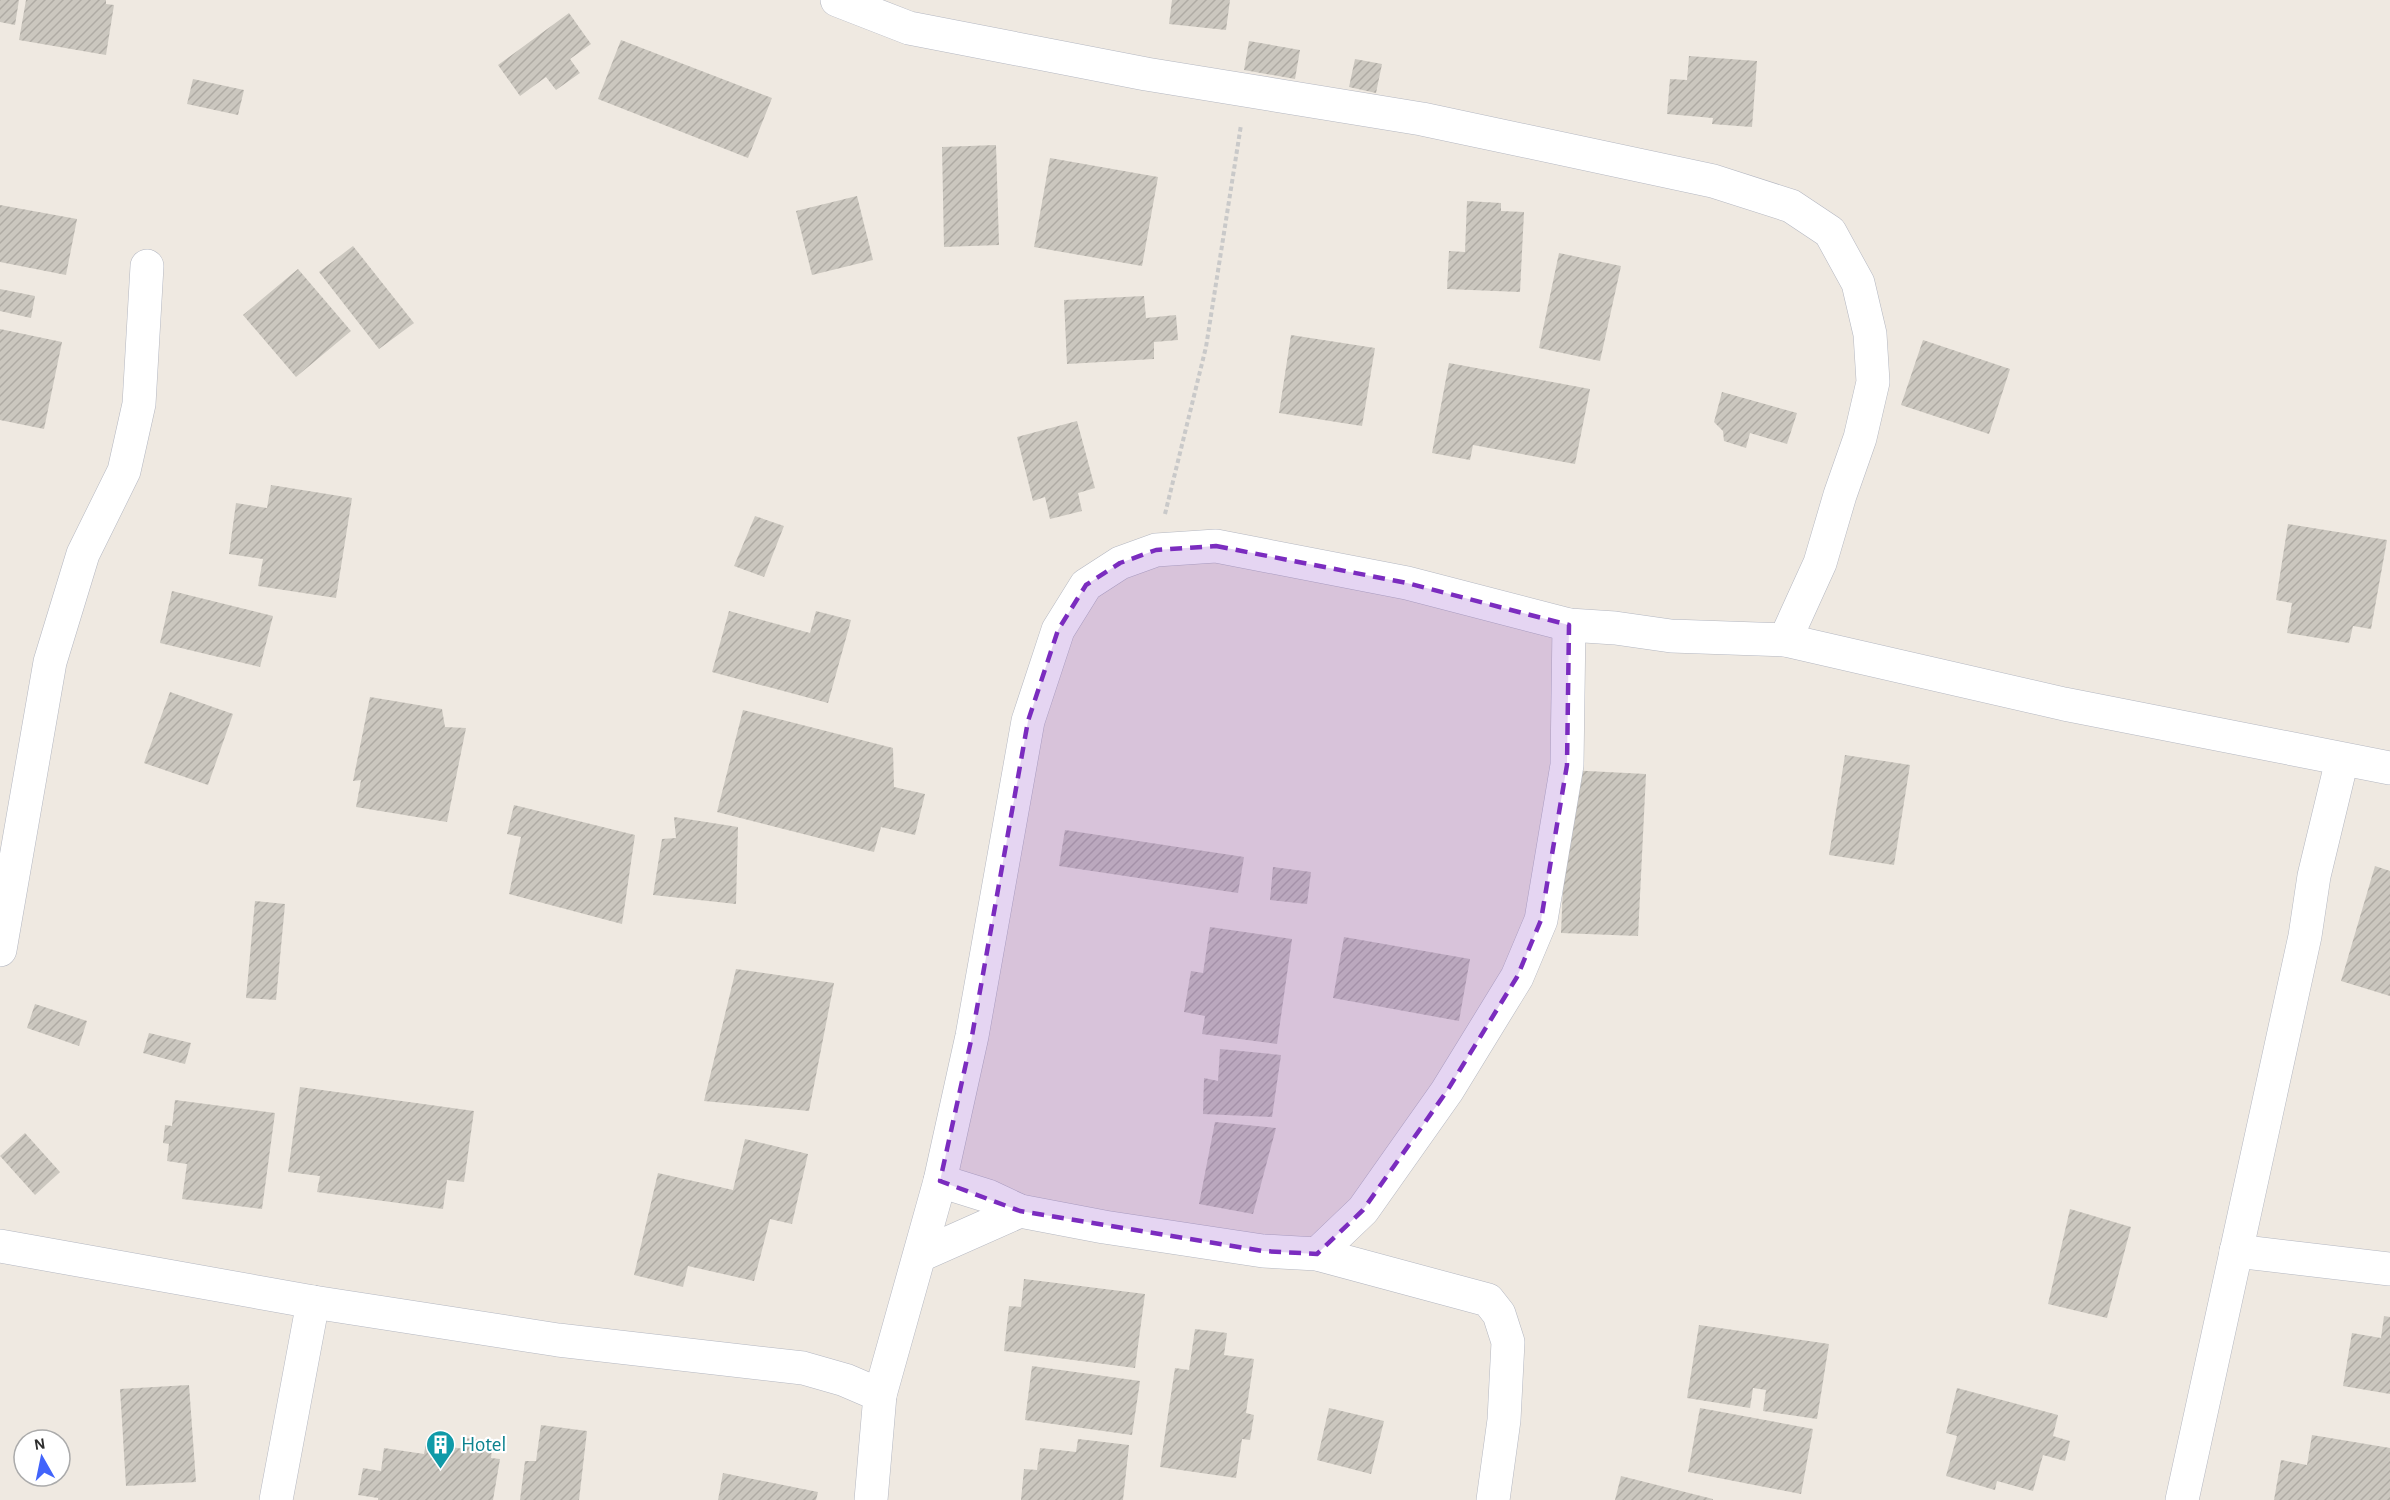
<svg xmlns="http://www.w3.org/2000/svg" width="2390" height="1500" viewBox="0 0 2390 1500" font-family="'Alegreya Sans',sans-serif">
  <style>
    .building { fill: url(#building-hatch) }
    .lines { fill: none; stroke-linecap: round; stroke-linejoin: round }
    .street-casing { stroke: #b4b7c1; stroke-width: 34 }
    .path { stroke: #c9c9c9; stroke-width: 4; stroke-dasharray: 4.5 3; stroke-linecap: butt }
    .street { stroke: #fff; stroke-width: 33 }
    .marked { fill: #7b2cbf; fill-opacity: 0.2; stroke: #7b2cbf; stroke-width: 4.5; stroke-dasharray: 12 8; stroke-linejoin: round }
    .labels { text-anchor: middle; stroke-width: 4.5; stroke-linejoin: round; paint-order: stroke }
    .culture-label { font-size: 21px; fill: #0d838f; stroke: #fff; text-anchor: start }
  </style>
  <defs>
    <pattern id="building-hatch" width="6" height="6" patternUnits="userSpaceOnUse" patternTransform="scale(1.5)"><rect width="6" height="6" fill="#cbc7bf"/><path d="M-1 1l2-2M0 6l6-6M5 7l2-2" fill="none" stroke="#afaba4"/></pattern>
  </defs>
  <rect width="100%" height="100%" fill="#efe9e1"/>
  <g class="building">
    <polygon points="0,0 19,0 15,25 0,22"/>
    <polygon points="26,0 106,0 106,4 114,5 106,55 19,40"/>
    <polygon points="1172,0 1230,0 1226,30 1169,24"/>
    <polygon points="569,13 591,44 570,59 580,73 556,90 546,77 520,96 498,65"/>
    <polygon points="621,40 772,98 748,158 598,99"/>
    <polygon points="1249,41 1300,50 1295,79 1244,70"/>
    <polygon points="1689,56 1757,61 1752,127 1712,124 1713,118 1667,114 1670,79 1687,80"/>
    <polygon points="1355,59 1382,64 1376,93 1349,87"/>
    <polygon points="193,79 244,90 238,115 187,104"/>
    <polygon points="996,145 999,245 944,247 942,147"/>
    <polygon points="1050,158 1158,177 1142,266 1034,247"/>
    <polygon points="857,196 873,260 812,275 796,211"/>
    <polygon points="1467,201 1501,203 1501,211 1524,212 1520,292 1447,289 1449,251 1465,252"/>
    <polygon points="0,205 77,219 66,275 0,262"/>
    <polygon points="353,246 414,323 379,349 319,272"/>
    <polygon points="1559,253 1621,266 1600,361 1539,348"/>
    <polygon points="298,269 351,331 296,377 243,315"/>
    <polygon points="0,289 35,296 31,318 0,311"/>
    <polygon points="1144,296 1146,318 1176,315 1178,340 1154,342 1154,359 1067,364 1064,300"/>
    <polygon points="0,329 62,342 44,429 0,420"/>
    <polygon points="1291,335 1375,348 1362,426 1279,413"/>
    <polygon points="1923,340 2010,369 1989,434 1901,405"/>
    <polygon points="1449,363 1590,389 1575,464 1473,445 1470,460 1432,453"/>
    <polygon points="1722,392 1797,413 1787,444 1750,433 1746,448 1724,441 1723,431 1714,422"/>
    <polygon points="1077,421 1095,488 1078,493 1082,511 1050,519 1045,497 1033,501 1017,437"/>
    <polygon points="271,485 352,498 336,598 258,586 263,559 229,554 236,503 267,508"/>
    <polygon points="755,516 784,526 764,577 734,566"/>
    <polygon points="2288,524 2387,540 2371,629 2353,626 2349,643 2287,633 2292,603 2276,600"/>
    <polygon points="172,591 273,616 260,667 160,643"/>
    <polygon points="729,611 810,633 816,611 851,620 828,703 712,672"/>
    <polygon points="170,692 233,714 208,785 144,763"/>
    <polygon points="370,697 442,709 445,727 466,728 447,822 356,807 361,780 353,781"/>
    <polygon points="743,710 893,748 894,787 925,794 915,835 881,827 874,852 717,812"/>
    <polygon points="1845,755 1910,765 1894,865 1829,855"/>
    <polygon points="1568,770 1646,774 1638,936 1561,933"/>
    <polygon points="514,805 635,835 622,924 509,894 521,837 507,834"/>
    <polygon points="674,817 738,827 736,904 653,895 662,839 676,838"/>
    <polygon points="1065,830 1244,857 1238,893 1059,866"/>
    <polygon points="2375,866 2390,871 2390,996 2341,981"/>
    <polygon points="1273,867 1311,872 1307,904 1270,900"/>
    <polygon points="255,901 285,904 276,1000 246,998"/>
    <polygon points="1210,927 1292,939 1277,1044 1202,1034 1205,1016 1184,1012 1191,971 1203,973"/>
    <polygon points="1344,937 1470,959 1459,1021 1333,998"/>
    <polygon points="736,969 834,983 809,1111 704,1101"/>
    <polygon points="35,1004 87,1021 79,1046 27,1028"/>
    <polygon points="149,1033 191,1043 185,1064 143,1053"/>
    <polygon points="1220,1049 1281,1055 1272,1117 1203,1114 1204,1078 1218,1081"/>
    <polygon points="300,1087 474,1111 464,1182 447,1180 443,1209 317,1192 320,1176 288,1172"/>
    <polygon points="175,1100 275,1113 262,1209 182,1199 187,1164 167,1161 169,1144 163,1143 165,1125 172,1126"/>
    <polygon points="1215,1122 1276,1128 1253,1214 1199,1204"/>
    <polygon points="25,1133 60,1172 35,1195 0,1156"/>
    <polygon points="745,1139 808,1154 792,1224 770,1219 754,1281 688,1266 683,1287 634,1275 658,1173 733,1190"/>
    <polygon points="2070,1209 2131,1227 2107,1318 2048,1304"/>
    <polygon points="1024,1279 1145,1294 1135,1368 1004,1351 1009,1306 1021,1307"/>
    <polygon points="2384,1316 2390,1317 2390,1394 2343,1386 2352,1333 2381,1338"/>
    <polygon points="1699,1325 1829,1344 1817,1419 1763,1411 1766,1390 1753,1388 1750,1408 1687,1398"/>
    <polygon points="1195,1329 1227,1333 1224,1355 1254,1359 1246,1413 1254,1415 1250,1440 1242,1439 1236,1478 1160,1467 1175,1368 1189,1370"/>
    <polygon points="1032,1366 1140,1381 1132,1435 1025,1420"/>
    <polygon points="189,1385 196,1482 126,1486 120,1389"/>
    <polygon points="1957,1388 2058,1415 2053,1436 2070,1441 2065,1461 2043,1455 2033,1491 1997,1481 1995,1490 1946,1476 1957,1436 1946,1433"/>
    <polygon points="1329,1408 1384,1421 1371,1474 1317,1460"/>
    <polygon points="1700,1408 1813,1429 1801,1494 1688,1472"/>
    <polygon points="541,1425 587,1431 579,1500 520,1500 525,1461 536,1461"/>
    <polygon points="2312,1435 2390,1448 2390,1500 2274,1500 2281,1460 2307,1465"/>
    <polygon points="466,1438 493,1442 491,1458 500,1459 493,1500 378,1500 378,1498 358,1495 363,1468 381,1471 384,1448 424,1454 426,1443 464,1449"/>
    <polygon points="1078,1439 1129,1445 1123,1500 1021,1500 1024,1469 1037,1470 1040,1448 1076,1452"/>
    <polygon points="723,1473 818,1492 816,1500 718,1500"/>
    <polygon points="1621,1476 1713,1499 1713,1500 1615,1500"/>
  </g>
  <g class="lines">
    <defs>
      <g id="street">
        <polyline points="837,0 909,28 1146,74 1422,119 1713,181 1791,206 1830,232 1858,283 1870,334 1873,382 1860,438 1840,495 1820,563 1785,640"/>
        <polyline points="0,950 50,662 83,554 124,471 139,404 147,266"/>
        <polyline points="940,1181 988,1196 1020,1211 1104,1227 1263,1251 1317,1254 1488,1300 1499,1314 1508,1342 1504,1420 1493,1500"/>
        <polyline points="0,1246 313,1302 558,1340 803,1368 845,1380 880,1395 871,1500"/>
        <polyline points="2236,1251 2390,1269"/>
        <polyline points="1317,1254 1363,1210 1447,1091 1517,977 1541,920 1567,765 1569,625"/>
        <polyline points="921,1255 1020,1211"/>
        <polyline points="880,1395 940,1181 972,1036 1028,721 1058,630 1086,585 1120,563 1156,550 1216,546 1407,583 1569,625 1615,628 1671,636 1785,640 2064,704 2390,768"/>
        <polyline points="276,1500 313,1302"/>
        <polyline points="2182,1500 2305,936 2314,876 2342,760"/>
      </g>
    </defs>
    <use href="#street" class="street-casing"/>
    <polyline class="path" points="1165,514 1206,347 1241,125"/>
    <use href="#street" class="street"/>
  </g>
  <path class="marked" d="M1216,546l191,37 162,42 -2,140 -26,155 -24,57 -70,114 -84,119 -46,44 -54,-3 -243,-40 -80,-30 32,-145 56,-315 30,-91 28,-45 34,-22 36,-13z"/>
  <defs>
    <symbol id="building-pin" viewBox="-11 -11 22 30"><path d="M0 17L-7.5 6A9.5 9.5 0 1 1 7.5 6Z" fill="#0f9aa8" stroke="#fff"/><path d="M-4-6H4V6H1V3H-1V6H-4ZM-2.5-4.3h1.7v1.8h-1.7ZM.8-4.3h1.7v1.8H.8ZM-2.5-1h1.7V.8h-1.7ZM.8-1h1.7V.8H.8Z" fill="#fff"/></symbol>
  </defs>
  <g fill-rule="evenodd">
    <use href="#building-pin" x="424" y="1428" width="33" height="45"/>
  </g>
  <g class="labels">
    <g class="culture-label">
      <text x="461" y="1451">Hotel</text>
    </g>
  </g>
  <g transform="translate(42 1458) rotate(351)"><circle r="28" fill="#ffffff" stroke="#ababab" stroke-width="1.5"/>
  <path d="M0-4.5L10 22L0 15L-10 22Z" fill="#4264fb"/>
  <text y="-9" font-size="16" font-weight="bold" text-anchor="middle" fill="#2e2e2e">N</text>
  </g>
</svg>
